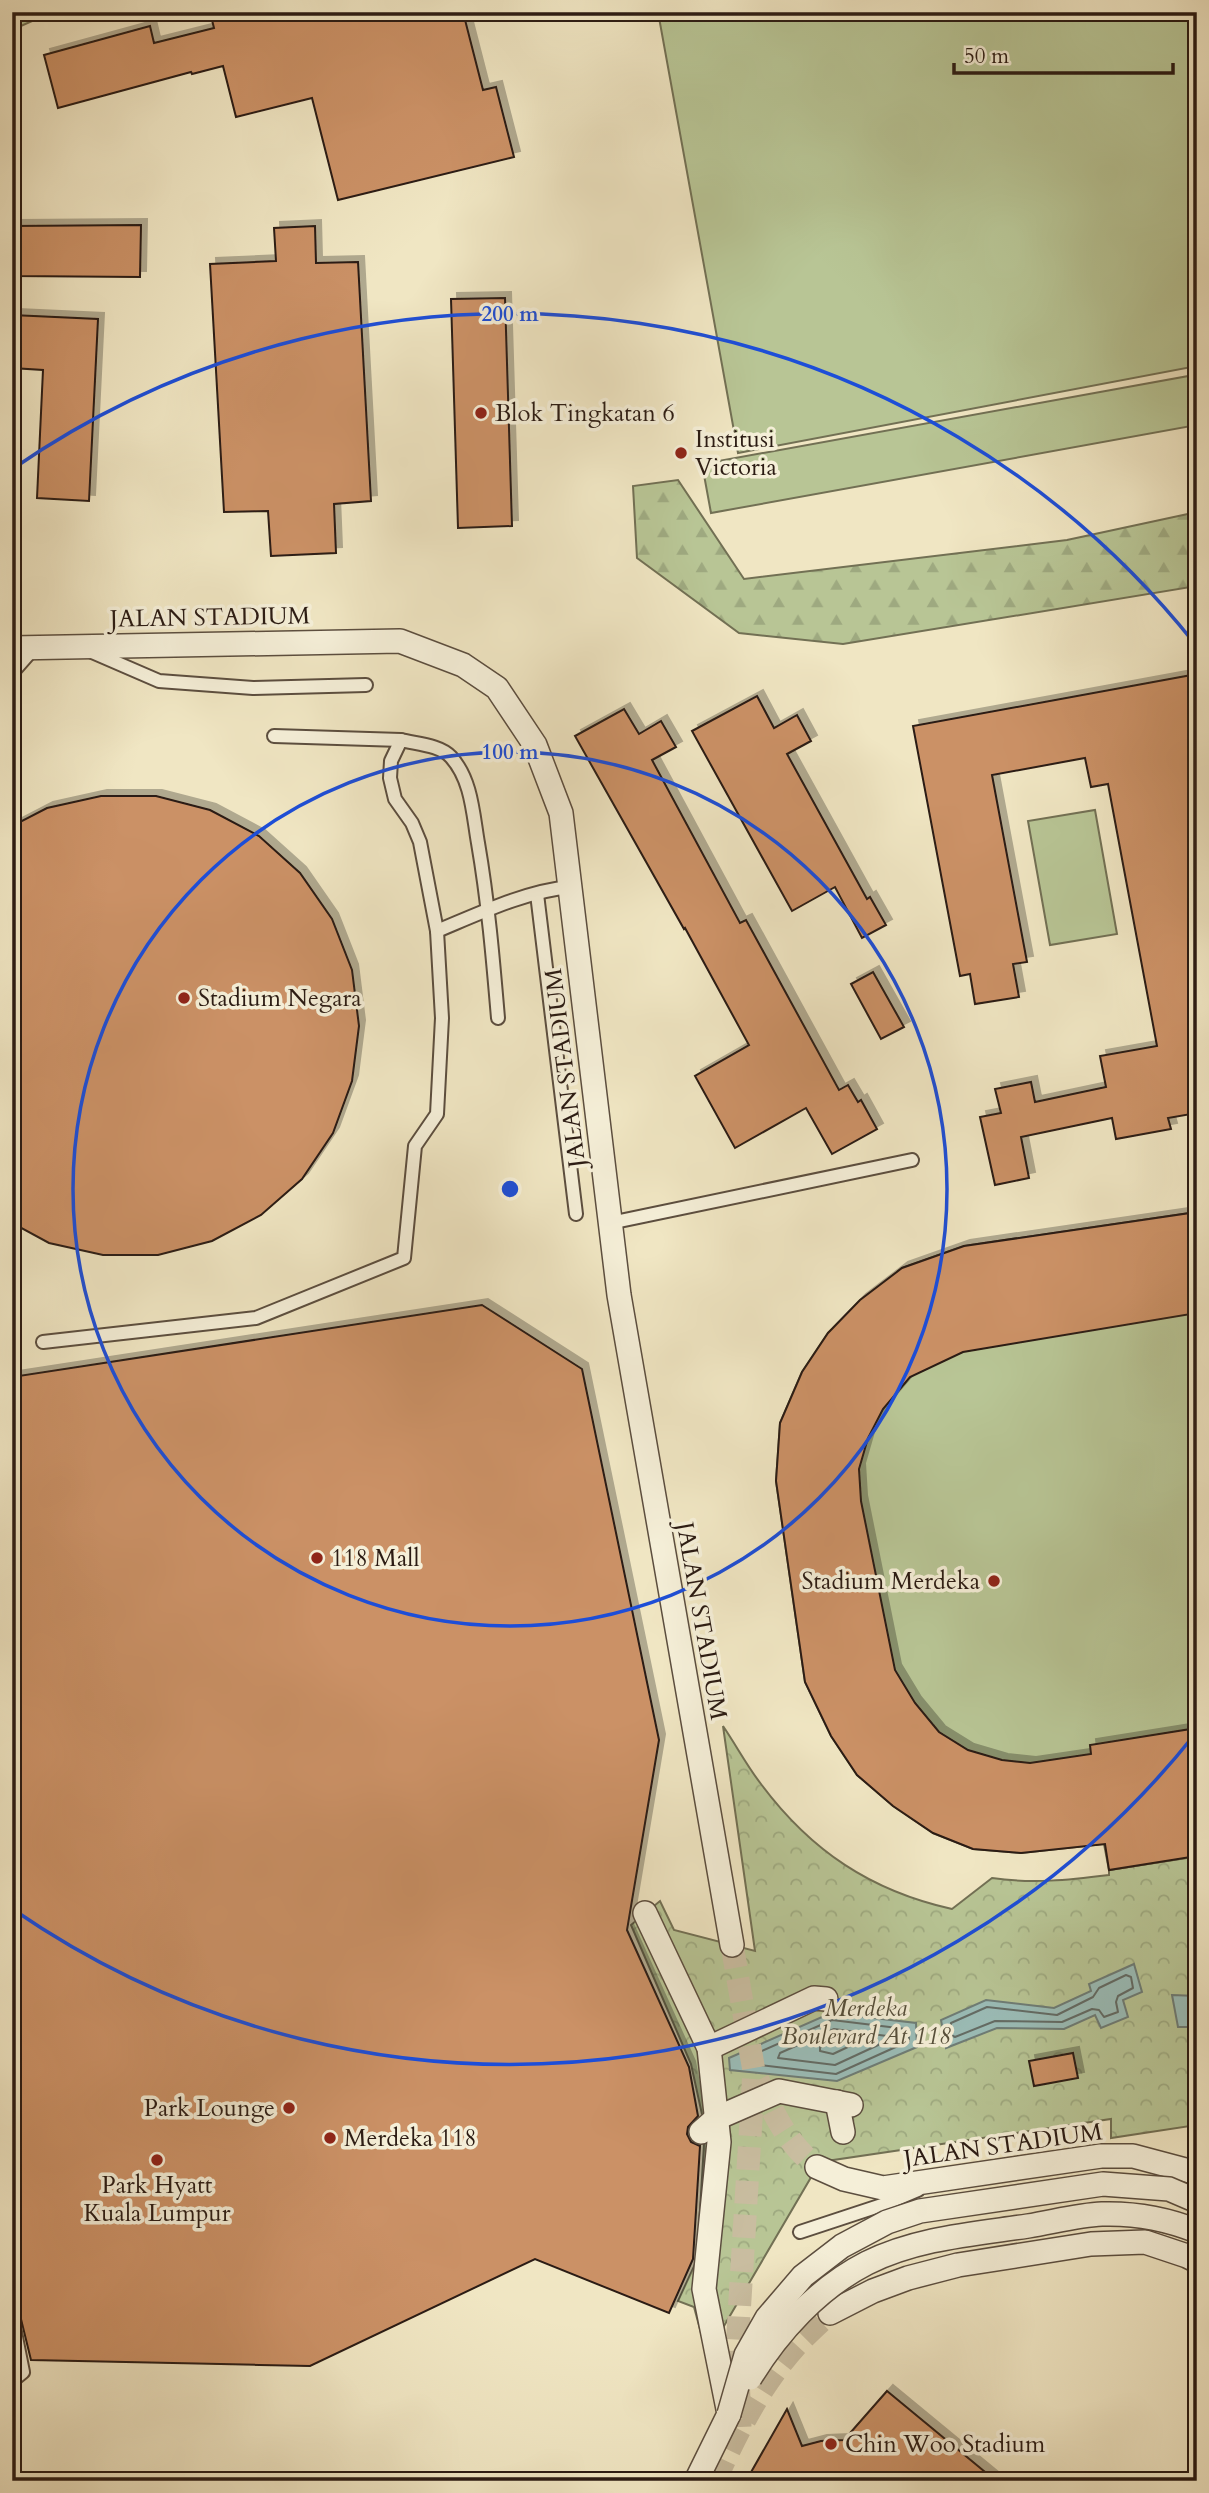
<svg xmlns="http://www.w3.org/2000/svg" width="1209" height="2493" viewBox="0 0 1209 2493" font-family="Cardo,serif">
  <style>
    .forest { fill: url(#forest-firs); stroke: #727054; stroke-width: 2 }
    .park { fill: url(#park-crowns); stroke: #727054; stroke-width: 2 }
    .garden { fill: url(#garden-furrows); stroke: #727054; stroke-width: 2 }
    .pitch { fill: #b8c595; stroke: #727054; stroke-width: 2 }
    .water { fill: #9bbeb9; stroke: #6e7d77; stroke-width: 2 }
    .lines { fill: none; stroke-linecap: round; stroke-linejoin: round }
    .shore { stroke: #636c66; stroke-width: 2 }
    .building { fill: #cb9166; stroke: #2b1b13; stroke-width: 2; filter: url(#shadow) }
    .street-tunnel { stroke: #c9bda0; stroke-width: 23; stroke-dasharray: 23 11; stroke-linecap: butt }
    .lane-casing { stroke: #5c4e3f; stroke-width: 16 }
    .street-casing { stroke: #5c4e3f; stroke-width: 26 }
    .lane { stroke: #f5efd8; stroke-width: 12 }
    .street { stroke: #f5efd8; stroke-width: 23 }
    .street-bridge-casing { stroke: #5c4e3f; stroke-width: 26; stroke-linecap: butt }
    .street-bridge { stroke: #f5efd8; stroke-width: 23 }
    .ring { fill: none; stroke: #1d4ed8; stroke-width: 3.5 }
    .poi-dot { fill: #8f2418; stroke: #f5efd8; stroke-width: 2.5 }
    .labels { text-anchor: middle; stroke-width: 7; stroke-linejoin: round; paint-order: stroke }
    .poi-label { font-size: 24px; fill: #2b1b13; stroke: #f5efd8; text-anchor: start }
    .street-label { font-size: 24px; fill: #2b1b13; stroke: #f5efd8 }
    .park-label { font-size: 24px; font-style: italic; fill: #554e3a; stroke: #f5efd8 }
    .centre { fill: #1d4ed8; stroke: #f5efd8; stroke-width: 3.5 }
    .ring-label { font-size: 21px; text-anchor: middle; font-weight: bold; fill: #1d4ed8; stroke: #f5efd8; stroke-width: 7; stroke-linejoin: round; paint-order: stroke }
  </style>
  <defs>
    <pattern id="forest-firs" width="22" height="20" patternUnits="userSpaceOnUse" patternTransform="scale(1.75)"><rect width="22" height="20" fill="#b8c595"/><path d="M5 1l3.5 6h-7zM16 11l3.5 6h-7z" fill="#9ea980"/></pattern>
    <pattern id="park-crowns" width="20" height="18" patternUnits="userSpaceOnUse" patternTransform="scale(1.75)"><rect width="20" height="18" fill="#b8c595"/><path d="M2 6a3 3 0 1 1 6 0M12 15a3 3 0 1 1 6 0" fill="none" stroke="#9ea980"/></pattern>
    <pattern id="garden-furrows" width="10" height="10" patternUnits="userSpaceOnUse" patternTransform="scale(1.75)"><rect width="10" height="10" fill="#b8c595"/><path d="M-1 1l2-2M0 10L10 0M9 11l2-2" fill="none" stroke="#9ea980"/></pattern>
    <filter id="shadow"><feDropShadow dx="6" dy="-6" stdDeviation="0" flood-color="#0004"/></filter>
  </defs>
  <rect width="100%" height="100%" fill="#f0e6c3"/>
  <filter id="stains"><feTurbulence type="fractalNoise" baseFrequency=".00286" numOctaves="4"/><feColorMatrix values="0 0 0 0 .2 0 0 0 0 .09 0 0 0 0 .02 0 0 0 .5 -.17"/></filter>
  <radialGradient id="worn" r=".72"><stop offset=".6" stop-color="#630" stop-opacity="0"/><stop offset="1" stop-color="#630" stop-opacity=".3"/></radialGradient>
  <g class="forest">
    <polygon points="678,480 744,579 1067,540 1197,512 1197,586 843,644 739,633 637,558 633,486"/>
    <polygon points="1120,2472 1130,2481 1072,2481 1072,2480"/>
  </g>
  <path class="park" d="M723,1726c13,19 24,40 38,58 50,67 110,107 191,125l40,-31c40,6 77,2 117,-3v-5l84,-13 4,17v251l-86,13v-19l-291,43 -96,164 -16,33 -14,-52 -16,-6 19,-41 8,-132 -14,-64 -60,-139 29,-24 14,29 81,21z"/>
  <polygon class="garden" points="12,12 36,12 39,18 12,30"/>
  <g class="pitch">
    <polygon points="658,12 1197,12 1197,366 738,453"/>
    <polygon points="1194,375 1197,390 1197,425 711,513 702,464"/>
    <polygon points="1095,810 1117,934 1050,945 1028,821"/>
    <polygon points="1197,1212 1197,1874 1192,1857 1109,1870 1104,1844 1021,1853 973,1849 933,1833 893,1806 857,1775 831,1736 805,1682 776,1481 780,1423 802,1372 828,1333 902,1268 964,1246"/>
  </g>
  <g class="water">
    <polygon points="1134,1964 1142,1992 1123,2000 1128,2017 1101,2028 1095,2015 1064,2029 997,2028 946,2048 941,2020 986,2000 1054,2008 1091,1991 1089,1984"/>
    <polygon points="1172,1995 1197,1996 1197,2027 1178,2027"/>
    <polygon points="831,2013 916,2023 917,2047 837,2081 730,2070 729,2058"/>
  </g>
  <g class="lines">
    <g class="shore">
      <polygon points="1126,1975 1131,1977 1133,1988 1118,1996 1116,2002 1118,2012 1104,2017 1099,2010 1092,2009 1062,2022 995,2021 955,2037 951,2035 951,2023 987,2007 1057,2015 1093,1997 1099,1988"/>
      <polygon points="832,2020 906,2029 909,2032 909,2041 836,2074 744,2063 746,2058"/>
      <polygon points="834,2029 887,2036 889,2040 835,2065 778,2058 780,2053"/>
      <polygon points="836,2040 848,2041 850,2046 833,2054 820,2051 820,2047"/>
    </g>
  </g>
  <g class="building">
    <polygon points="210,12 463,12 483,90 496,87 514,157 338,200 312,98 236,117 223,66 192,74 191,72 58,108 44,55 150,26 154,43 214,28"/>
    <polygon points="141,225 140,277 12,276 12,226"/>
    <polygon points="315,226 316,263 358,262 371,501 334,504 336,553 271,556 268,511 224,512 210,264 276,261 274,228"/>
    <polygon points="505,298 512,526 458,528 451,299"/>
    <polygon points="12,315 98,319 89,501 37,498 43,370 12,368"/>
    <polygon points="1197,674 1197,1113 1168,1118 1171,1129 1116,1139 1112,1118 1021,1137 1029,1178 995,1185 980,1117 1001,1113 995,1089 1031,1082 1035,1102 1106,1087 1100,1056 1157,1046 1108,784 1091,787 1085,758 992,775 1027,962 1013,964 1019,997 975,1004 970,974 960,976 913,726"/>
    <polygon points="757,696 774,728 797,715 811,741 787,754 867,899 870,897 886,925 862,938 835,887 792,911 692,731"/>
    <polygon points="624,709 639,734 661,721 676,747 652,760 740,923 746,920 839,1090 848,1085 858,1102 861,1100 877,1129 832,1154 806,1108 735,1148 695,1076 749,1045 685,928 684,929 575,736"/>
    <polygon points="101,796 156,796 210,810 259,836 300,873 332,919 352,970 359,1026 352,1081 333,1133 302,1179 261,1215 212,1241 158,1255 103,1255 49,1243 12,1223 12,826 47,808"/>
    <polygon points="873,972 904,1027 881,1039 851,984"/>
    <polygon points="1197,1212 1197,1313 963,1352 910,1377 883,1409 868,1438 859,1469 861,1501 895,1670 915,1703 939,1732 968,1750 1002,1760 1030,1763 1091,1754 1090,1745 1197,1728 1197,1856 1109,1870 1105,1844 1021,1853 973,1849 933,1833 893,1806 857,1775 831,1736 805,1682 776,1481 780,1423 802,1372 828,1333 860,1300 902,1268 964,1246"/>
    <polygon points="482,1305 582,1369 659,1740 627,1930 689,2067 698,2116 688,2127 687,2134 691,2142 700,2146 693,2259 669,2313 535,2259 310,2366 31,2360 20,2315 12,2308 12,1377"/>
    <polygon points="1073,2053 1078,2078 1034,2086 1029,2061"/>
    <polygon points="887,2391 996,2481 746,2481 787,2409 802,2446 821,2441 844,2440"/>
  </g>
  <g class="lines">
    <g class="street-tunnel">
      <polyline points="732,1945 754,2071 737,2348 740,2427"/>
      <path d="M758,2080c16,34 29,64 59,87"/>
      <path d="M715,2481c21,-47 45,-95 80,-134 11,-12 23,-23 35,-34"/>
    </g>
    <defs>
      <g id="lane">
        <polyline points="92,652 159,681 253,688 366,685"/>
        <polyline points="12,673 34,648"/>
        <polyline points="274,736 401,740"/>
        <polyline points="537,894 576,1214"/>
        <path d="M437,931c41,-17 89,-40 133,-44"/>
        <polyline points="610,1223 912,1160"/>
        <path d="M43,1342l213,-24 148,-60 11,-112 22,-32 5,-96 -5,-87 -17,-89 -8,-19 -17,-24 -5,-21 1,-17 10,-21c16,4 39,5 50,17 21,23 22,58 27,86 10,58 15,116 20,175"/>
        <polyline points="800,2232 885,2204 918,2190"/>
        <polyline points="12,2317 23,2372 12,2381"/>
      </g>
      <g id="street">
        <polyline points="12,648 400,641 463,665 497,688 535,745 561,813 619,1295 732,1945"/>
        <polyline points="645,1913 709,2048 719,2142 704,2289 729,2414 696,2481"/>
        <polyline points="709,2048 814,1998 826,1999"/>
        <polyline points="837,2102 843,2132"/>
        <polyline points="701,2132 717,2118 779,2091 851,2105"/>
        <polyline points="817,2167 844,2179 883,2188 1101,2156 1133,2156 1197,2173"/>
        <polyline points="830,2313 873,2291 908,2278 958,2265 1091,2244 1145,2242 1187,2256 1197,2261"/>
      </g>
    </defs>
    <use href="#lane" class="lane-casing"/>
    <use href="#street" class="street-casing"/>
    <use href="#lane" class="lane"/>
    <use href="#street" class="street"/>
    <defs>
      <g id="street-bridge">
        <path d="M750,2378c28,-46 68,-90 117,-115 50,-25 107,-29 161,-37 25,-4 50,-11 74,-12 32,-1 65,5 95,17"/>
        <polyline points="729,2414 746,2355 767,2318 803,2276 842,2246 887,2222 920,2211 1103,2184 1169,2189 1197,2201"/>
      </g>
    </defs>
    <use href="#street-bridge" class="street-bridge-casing"/>
    <use href="#street-bridge" class="street-bridge"/>
  </g>
  <g class="ring">
    <circle cx="510" cy="1189" r="437"/>
    <path d="M1195 1734A875 875 0 0 1 14 1910M14 468A875 875 0 0 1 1195 644"/>
  </g>
  <g class="poi-dot">
    <circle cx="481" cy="413" r="7"/>
    <circle cx="681" cy="453" r="7"/>
    <circle cx="184" cy="998" r="7"/>
    <circle cx="317" cy="1558" r="7"/>
    <circle cx="994" cy="1581" r="7"/>
    <circle cx="289" cy="2108" r="7"/>
    <circle cx="330" cy="2138" r="7"/>
    <circle cx="157" cy="2160" r="7"/>
    <circle cx="831" cy="2444" r="7"/>
  </g>
  <g class="labels">
    <g class="poi-label">
      <text x="495" y="421">Blok Tingkatan 6</text>
      <text x="695" y="447">Institusi<tspan x="695" dy="28">Victoria</tspan></text>
      <text x="198" y="1006">Stadium Negara</text>
      <text x="331" y="1566">118 Mall</text>
      <text x="980" y="1589" text-anchor="end">Stadium Merdeka</text>
      <text x="275" y="2116" text-anchor="end">Park Lounge</text>
      <text x="344" y="2146">Merdeka 118</text>
      <text x="157" y="2193" text-anchor="middle">Park Hyatt<tspan x="157" dy="28">Kuala Lumpur</tspan></text>
      <text x="845" y="2452">Chin Woo Stadium</text>
    </g>
    <g class="street-label">
      <text transform="translate(210 617) rotate(-1)" y="8">JALAN STADIUM</text>
      <text transform="translate(565 1068) rotate(-97)" y="8">JALAN STADIUM</text>
      <text transform="translate(702 1621) rotate(80)" y="8">JALAN STADIUM</text>
      <text transform="translate(1003 2145) rotate(-8)" y="8">JALAN STADIUM</text>
    </g>
    <g class="park-label">
      <text x="866" y="2016">Merdeka<tspan x="866" dy="28">Boulevard At 118</tspan></text>
    </g>
  </g>
  <circle cx="510" cy="1189" r="10" class="centre"/>
  <g class="ring-label">
    <text x="510" y="321">200 m</text>
    <text x="510" y="759">100 m</text>
  </g>
  <rect width="1209" height="2493" fill="none" stroke="#f0e6c3" stroke-width="42"/>
  <rect x="14" y="14" width="1181" height="2465" fill="none" stroke="#2b1b13" stroke-width="3.5"/>
  <rect x="21" y="21" width="1167" height="2451" fill="none" stroke="#2b1b13" stroke-width="2"/>
  <path d="M954 63v10h219v-10" fill="none" stroke="#2b1b13" stroke-width="3.5"/>
  <text x="964" y="63" font-size="21" fill="#2b1b13" stroke="#f5efd8" stroke-width="5" paint-order="stroke">50 m</text>
  <rect width="100%" height="100%" filter="url(#stains)"/>
  <rect width="100%" height="100%" fill="url(#worn)"/>
</svg>
